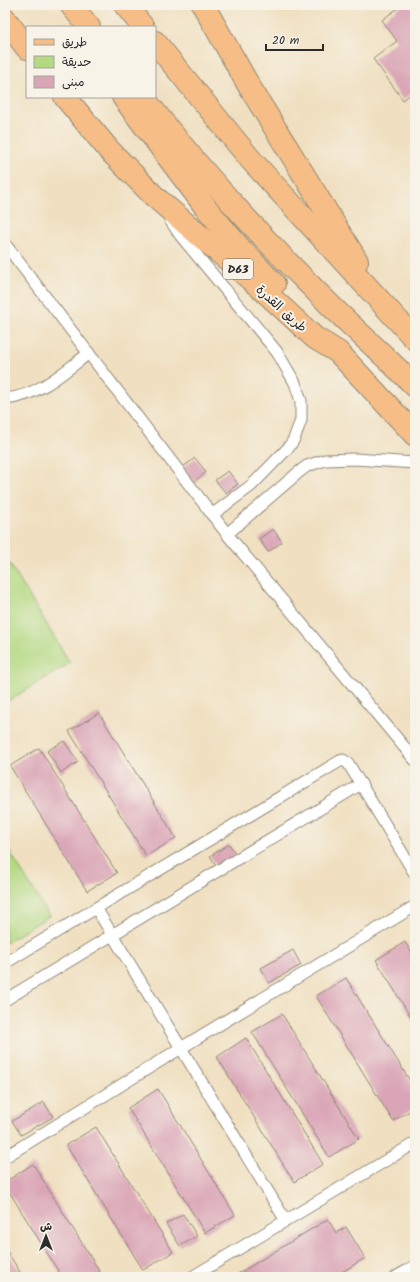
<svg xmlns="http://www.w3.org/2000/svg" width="420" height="1282" viewBox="0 0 420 1282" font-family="Kalam,'Playpen Sans Arabic',sans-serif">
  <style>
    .green { fill: #b3d983; stroke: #6f8257 }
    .building { fill: #daa6b7 }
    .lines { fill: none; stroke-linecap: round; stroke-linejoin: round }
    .service-casing { stroke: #8e8676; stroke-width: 13 }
    .primary-casing { stroke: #8e8676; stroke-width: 24 }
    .service { stroke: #fff; stroke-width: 11 }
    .primary { stroke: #f6be86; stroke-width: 22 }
    .labels { text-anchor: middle; stroke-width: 4; stroke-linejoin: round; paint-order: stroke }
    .shield { fill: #f7f3e8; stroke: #686764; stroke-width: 1 }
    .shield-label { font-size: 12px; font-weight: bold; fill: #2b2b2b }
    .street-label { font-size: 13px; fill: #2b2b2b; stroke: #f7f3e8 }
  </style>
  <rect width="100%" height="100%" fill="#f7f3e8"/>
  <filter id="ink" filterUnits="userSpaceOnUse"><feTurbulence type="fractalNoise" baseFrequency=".025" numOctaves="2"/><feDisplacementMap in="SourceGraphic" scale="8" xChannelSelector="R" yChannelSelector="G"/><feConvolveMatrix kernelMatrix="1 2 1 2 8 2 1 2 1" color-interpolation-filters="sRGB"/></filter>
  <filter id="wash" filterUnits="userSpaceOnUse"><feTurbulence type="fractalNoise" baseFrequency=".012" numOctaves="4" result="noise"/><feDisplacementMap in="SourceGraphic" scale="16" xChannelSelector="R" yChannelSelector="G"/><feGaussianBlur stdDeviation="0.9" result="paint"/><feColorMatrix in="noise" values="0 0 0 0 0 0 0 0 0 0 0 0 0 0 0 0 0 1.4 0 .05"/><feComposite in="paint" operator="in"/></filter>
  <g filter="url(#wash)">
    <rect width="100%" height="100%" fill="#f0e0c1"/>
    <g class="green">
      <polygon points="5,556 70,663 5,703"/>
      <polygon points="5,844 49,916 5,943"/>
    </g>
    <g id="blocks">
      <g class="building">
        <polygon points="402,5 415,5 415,76 411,79 415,84 415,91 403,100 373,59 397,41 382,20"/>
        <polygon points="195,458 206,472 194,482 183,467"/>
        <polygon points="228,471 238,484 226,493 215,480"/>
        <polygon points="273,529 282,542 268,552 259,539"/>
        <polygon points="99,713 176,838 146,856 69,731"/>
        <polygon points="64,741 78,762 61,773 47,751"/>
        <polygon points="39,748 117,873 87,891 10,766"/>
        <polygon points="229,844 237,856 218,868 210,856"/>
        <polygon points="405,942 415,958 415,1024 376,960"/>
        <polygon points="293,950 301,965 269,983 261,968"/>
        <polygon points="346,978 415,1089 415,1108 393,1121 316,996"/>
        <polygon points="282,1014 359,1139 329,1157 252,1032"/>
        <polygon points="246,1038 323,1164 294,1182 217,1057"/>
        <polygon points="158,1089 235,1215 205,1233 128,1108"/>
        <polygon points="44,1102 53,1117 21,1135 12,1121"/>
        <polygon points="96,1127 173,1252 143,1270 66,1145"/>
        <polygon points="33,1164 103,1277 62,1277 5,1185 5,1182"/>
        <polygon points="183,1214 197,1236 180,1246 166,1224"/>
        <polygon points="328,1219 336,1233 346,1227 365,1258 334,1277 233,1277"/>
        <polygon points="5,1248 23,1277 5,1277"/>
      </g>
    </g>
  </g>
  <g filter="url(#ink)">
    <use href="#blocks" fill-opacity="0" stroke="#8e8676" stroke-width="1"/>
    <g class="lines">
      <defs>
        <g id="service">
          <polyline points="170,220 180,235 277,352 295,383 301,401 301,420 294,439 289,447 252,485 212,515"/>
          <polyline points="5,244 227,534 415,760"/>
          <path d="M5,399c33,-3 58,-26 84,-46"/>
          <polyline points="227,534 299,472 307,466 325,460 355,459 415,463"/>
          <polyline points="96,908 286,1221"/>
          <polyline points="5,963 340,761 343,760 348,763 415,874"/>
          <polyline points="5,1000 361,784"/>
          <polyline points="5,1157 181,1048 415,906"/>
          <polyline points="192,1277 415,1143"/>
          <polyline points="396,1277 415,1266"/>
        </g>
        <g id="primary">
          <polyline points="71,5 89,27"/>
          <polyline points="125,5 143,27"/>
          <polyline points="203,5 249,86 357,261"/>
          <polyline points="5,19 27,48"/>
          <polyline points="155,42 251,160 415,339"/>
          <polyline points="65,97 109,150 155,197 264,291 315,338 338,352 415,435"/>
          <polyline points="123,97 207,209 239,247 274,284"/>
          <path d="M143,97c55,71 116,138 180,201 30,30 62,58 92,88"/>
        </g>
      </defs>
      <use href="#service" class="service-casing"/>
      <use href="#primary" class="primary-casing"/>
      <use href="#service" class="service"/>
      <use href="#primary" class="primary"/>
    </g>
  </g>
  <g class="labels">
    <rect class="shield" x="223" y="259" width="30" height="20" rx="3"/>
    <g class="shield-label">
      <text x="238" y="273">D63</text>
    </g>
    <g class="street-label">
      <text transform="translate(282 308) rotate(42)" y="5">طريق القدرة</text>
    </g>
  </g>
  <rect width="420" height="1282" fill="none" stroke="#f7f3e8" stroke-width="20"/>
  <rect x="26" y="26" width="130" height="72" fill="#f7f3e8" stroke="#a5a39c"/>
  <rect x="34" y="39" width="20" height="6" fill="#f6be86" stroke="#a5a39c"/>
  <text x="62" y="46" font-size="12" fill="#2b2b2b">طريق</text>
  <rect x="34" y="56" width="20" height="12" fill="#b3d983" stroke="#a5a39c"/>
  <text x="62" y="66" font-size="12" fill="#2b2b2b">حديقة</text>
  <rect x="34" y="76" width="20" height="12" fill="#daa6b7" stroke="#a5a39c"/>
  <text x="62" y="86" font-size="12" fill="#2b2b2b">مبنى</text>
  <g transform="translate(46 1236)" stroke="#f7f3e8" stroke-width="3" paint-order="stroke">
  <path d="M0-3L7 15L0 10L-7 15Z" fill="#2b2b2b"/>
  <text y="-6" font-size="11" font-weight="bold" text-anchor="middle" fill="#2b2b2b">ش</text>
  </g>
  <path d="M266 44v6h57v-6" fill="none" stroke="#2b2b2b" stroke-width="2"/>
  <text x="272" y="44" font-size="12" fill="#2b2b2b" stroke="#f7f3e8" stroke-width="3" paint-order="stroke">20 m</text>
</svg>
